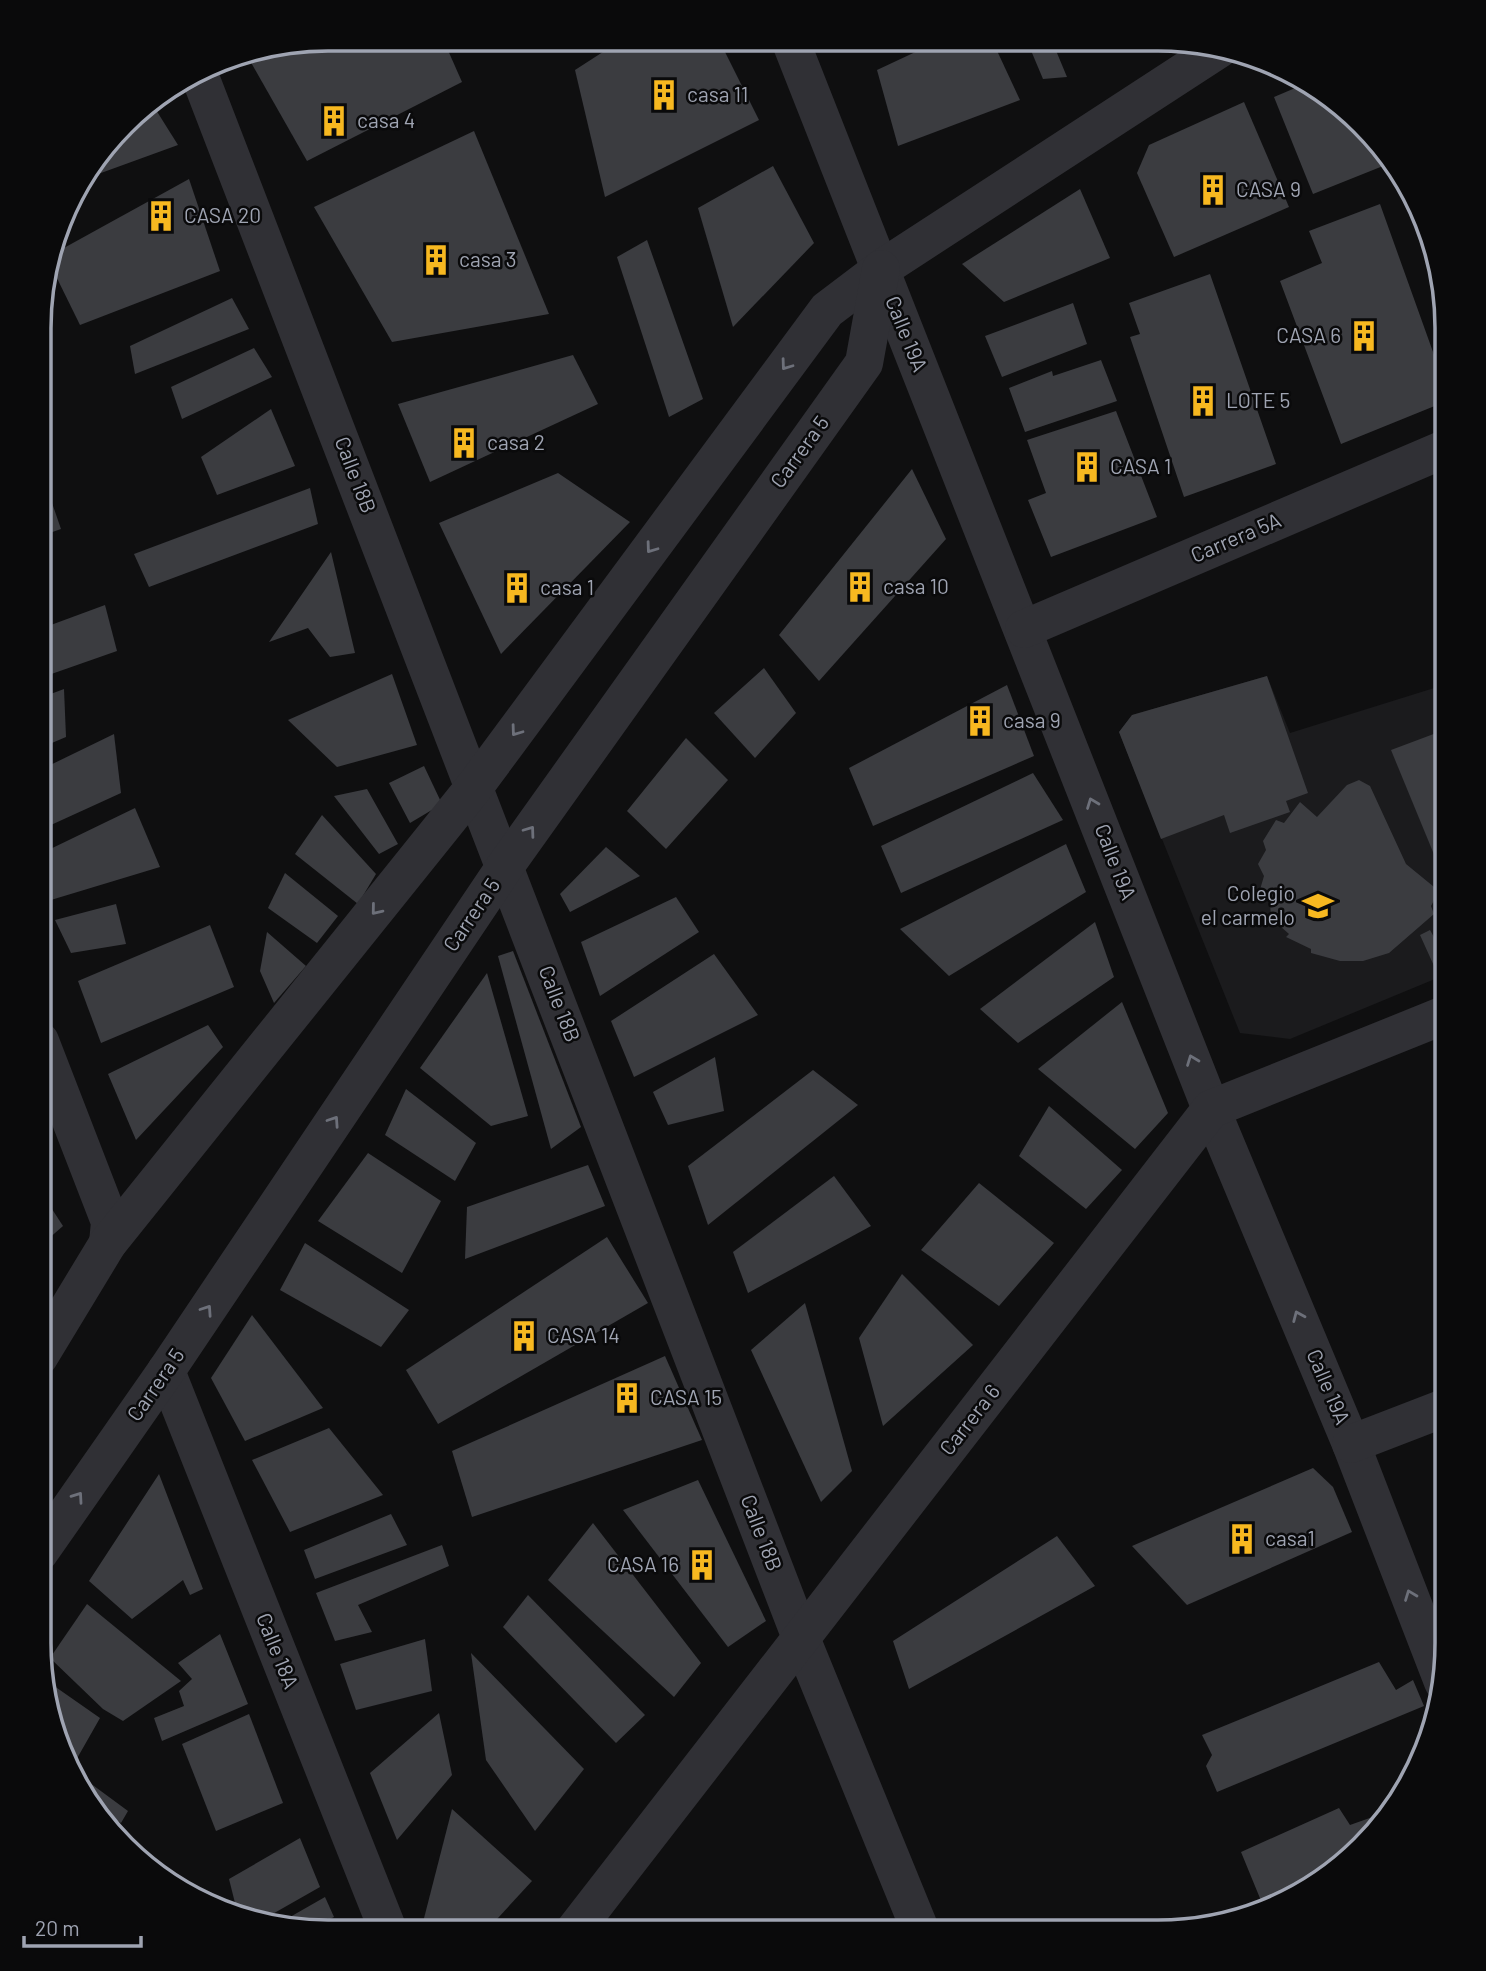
<svg xmlns="http://www.w3.org/2000/svg" width="1486" height="1971" viewBox="0 0 1486 1971" font-family="Barlow,sans-serif">
  <style>
    .built { fill: #1b1b1d }
    .building { fill: #3b3c40 }
    .lines { fill: none; stroke-linecap: round; stroke-linejoin: round }
    .minor { stroke: #303035; stroke-width: 38 }
    .oneway { stroke: #6d707a }
    .labels { text-anchor: middle; stroke-width: 5; stroke-linejoin: round; paint-order: stroke }
    .poi-label { font-size: 21px; fill: #9fa4b2; stroke: #0a0a0b; text-anchor: start }
    .street-label { font-size: 21px; fill: #9fa4b2; stroke: #0a0a0b }
    .rim { fill: none; stroke: #9fa4b2; stroke-width: 3.5 }
  </style>
  <rect width="100%" height="100%" fill="#0f0f10"/>
  <polygon class="built" points="1267,676 1290,733 1447,684 1447,974 1290,1039 1240,1033 1119,732 1132,715"/>
  <g class="building">
    <polygon points="328,38 443,39 462,82 307,161 245,52"/>
    <polygon points="623,39 719,40 759,120 605,197 575,70"/>
    <polygon points="844,40 861,40 846,46"/>
    <polygon points="941,40 992,40 1020,100 898,146 877,70"/>
    <polygon points="1027,41 1052,41 1067,77 1043,79"/>
    <polygon points="1307,83 1319,87 1376,137 1393,162 1313,194 1274,97"/>
    <polygon points="151,102 178,145 79,181 137,110"/>
    <polygon points="1244,102 1289,207 1174,257 1137,173 1149,145"/>
    <polygon points="474,131 549,314 392,342 314,207"/>
    <polygon points="773,166 814,243 733,327 698,208"/>
    <polygon points="189,179 220,271 80,325 50,264 53,254"/>
    <polygon points="1080,189 1110,258 1004,302 962,264"/>
    <polygon points="1380,204 1447,391 1447,401 1341,444 1280,281 1322,263 1309,231"/>
    <polygon points="647,240 703,399 669,417 617,257"/>
    <polygon points="1210,274 1276,464 1184,497 1130,337 1140,334 1129,303"/>
    <polygon points="1437,282 1447,323 1445,324 1430,285"/>
    <polygon points="232,298 249,329 135,374 130,346"/>
    <polygon points="1073,303 1087,344 1002,377 985,336"/>
    <polygon points="254,348 272,377 182,419 171,387"/>
    <polygon points="573,355 598,404 430,482 398,404"/>
    <polygon points="1101,360 1117,401 1025,432 1009,388 1052,371 1053,376"/>
    <polygon points="271,409 295,466 217,495 201,457"/>
    <polygon points="1116,411 1157,517 1051,557 1028,500 1046,493 1027,440"/>
    <polygon points="912,469 946,539 819,681 779,635"/>
    <polygon points="558,473 630,522 501,654 439,523"/>
    <polygon points="310,488 318,524 149,587 134,554"/>
    <polygon points="51,500 61,529 41,536 41,503"/>
    <polygon points="331,552 355,653 330,657 308,628 269,642"/>
    <polygon points="105,605 117,651 40,678 40,629"/>
    <polygon points="764,668 796,713 755,758 714,713"/>
    <polygon points="392,674 417,745 337,767 288,720"/>
    <polygon points="1267,676 1308,793 1286,801 1290,812 1230,833 1224,815 1161,839 1119,732 1132,715"/>
    <polygon points="1007,685 1034,756 873,826 849,768"/>
    <polygon points="64,689 66,737 40,748 40,698"/>
    <polygon points="1447,729 1447,886 1391,750"/>
    <polygon points="114,734 121,793 40,830 40,770"/>
    <polygon points="686,738 728,780 666,849 627,811"/>
    <polygon points="424,766 442,804 410,823 389,783"/>
    <polygon points="1033,773 1063,820 901,893 881,846"/>
    <polygon points="1359,780 1370,786 1406,864 1439,891 1431,906 1434,914 1389,953 1363,961 1340,961 1311,953 1311,949 1286,937 1289,934 1271,918 1270,903 1259,893 1264,876 1258,864 1266,850 1263,841 1276,820 1284,823 1300,802 1317,817 1347,785"/>
    <polygon points="367,789 398,844 379,854 334,796"/>
    <polygon points="135,808 160,867 41,903 40,854"/>
    <polygon points="322,815 376,874 358,904 295,854"/>
    <polygon points="1066,844 1086,892 949,976 900,929"/>
    <polygon points="606,847 640,876 570,912 560,894"/>
    <polygon points="285,873 338,916 317,943 268,908"/>
    <polygon points="676,897 699,932 600,996 581,942"/>
    <polygon points="116,904 126,944 71,953 55,920"/>
    <polygon points="1095,922 1114,977 1018,1043 980,1009"/>
    <polygon points="210,925 234,987 101,1043 78,981"/>
    <polygon points="1430,930 1440,948 1447,945 1447,974 1439,977 1420,935"/>
    <polygon points="267,932 306,966 274,1003 260,971"/>
    <polygon points="513,951 581,1127 551,1149 498,956"/>
    <polygon points="714,954 758,1015 634,1077 611,1021"/>
    <polygon points="487,973 528,1116 491,1126 420,1068"/>
    <polygon points="1122,1002 1168,1113 1135,1149 1038,1069"/>
    <polygon points="208,1025 223,1047 136,1140 108,1074"/>
    <polygon points="715,1057 724,1111 668,1125 653,1092"/>
    <polygon points="813,1070 858,1105 708,1225 688,1166"/>
    <polygon points="406,1089 476,1143 455,1181 385,1135"/>
    <polygon points="1049,1106 1122,1170 1086,1209 1019,1156"/>
    <polygon points="368,1153 441,1201 402,1273 318,1221"/>
    <polygon points="588,1165 605,1206 465,1259 467,1207"/>
    <polygon points="834,1176 871,1226 748,1293 733,1252"/>
    <polygon points="979,1183 1054,1243 999,1306 921,1250"/>
    <polygon points="39,1189 63,1226 39,1247"/>
    <polygon points="607,1237 648,1303 438,1424 406,1370"/>
    <polygon points="305,1243 409,1310 381,1347 280,1290"/>
    <polygon points="902,1274 973,1345 883,1426 859,1338"/>
    <polygon points="805,1303 852,1471 821,1502 751,1350"/>
    <polygon points="252,1315 323,1408 245,1441 211,1378"/>
    <polygon points="665,1356 702,1440 472,1517 452,1451"/>
    <polygon points="329,1428 383,1495 290,1532 252,1460"/>
    <polygon points="1313,1468 1333,1487 1352,1532 1187,1605 1132,1546"/>
    <polygon points="159,1474 203,1589 190,1595 183,1580 132,1619 89,1581"/>
    <polygon points="698,1480 766,1621 728,1647 623,1510"/>
    <polygon points="391,1514 407,1545 315,1579 304,1550"/>
    <polygon points="593,1523 701,1663 674,1697 548,1580"/>
    <polygon points="1057,1536 1095,1586 909,1689 893,1641"/>
    <polygon points="442,1545 449,1566 358,1605 372,1632 335,1641 316,1593"/>
    <polygon points="528,1595 645,1715 616,1743 503,1627"/>
    <polygon points="87,1604 181,1681 123,1721 103,1709 50,1658"/>
    <polygon points="220,1634 248,1704 162,1741 154,1718 184,1706 179,1691 192,1679 178,1663"/>
    <polygon points="425,1639 432,1691 356,1710 340,1664"/>
    <polygon points="471,1653 584,1769 535,1831 486,1760"/>
    <polygon points="1379,1662 1396,1690 1413,1680 1424,1706 1217,1792 1206,1766 1212,1755 1202,1735"/>
    <polygon points="47,1681 100,1718 71,1769 128,1811 121,1823 88,1800 69,1772"/>
    <polygon points="439,1713 452,1775 397,1840 370,1773"/>
    <polygon points="249,1714 283,1803 216,1831 182,1744"/>
    <polygon points="1339,1808 1350,1825 1395,1809 1349,1860 1302,1892 1264,1908 1241,1852"/>
    <polygon points="452,1809 532,1881 486,1931 421,1930"/>
    <polygon points="102,1822 115,1831 112,1835 111,1834"/>
    <polygon points="300,1838 320,1887 262,1920 233,1908 236,1907 229,1879"/>
    <polygon points="325,1897 334,1917 309,1930 290,1930 276,1925"/>
  </g>
  <g class="lines">
    <g class="minor">
      <polyline points="790,40 1211,1109 1351,1444 1443,1682"/>
      <polyline points="199,74 801,1638 921,1932"/>
      <polyline points="1024,629 1447,448"/>
      <polyline points="40,1041 110,1222 108,1243"/>
      <polyline points="39,1357 108,1243 475,786 827,310 881,269 1219,49"/>
      <polyline points="166,1371 388,1930"/>
      <polyline points="1351,1444 1447,1407"/>
      <polyline points="39,1553 166,1371 506,865 864,363 881,269"/>
      <polyline points="574,1931 1211,1109 1447,1014"/>
    </g>
  </g>
  <defs><path id="oneway-chevron" d="M-2-3.5L2.5 0L-2 3.5" fill="none" stroke-width="1.6" stroke-linecap="round" stroke-linejoin="round" transform="scale(1.75)"/></defs>
  <g class="oneway">
    <use href="#oneway-chevron" transform="translate(786 365) rotate(126)"/>
    <use href="#oneway-chevron" transform="translate(651 548) rotate(126)"/>
    <use href="#oneway-chevron" transform="translate(516 731) rotate(126)"/>
    <use href="#oneway-chevron" transform="translate(1092 803) rotate(-111)"/>
    <use href="#oneway-chevron" transform="translate(530 831) rotate(-54)"/>
    <use href="#oneway-chevron" transform="translate(376 910) rotate(129)"/>
    <use href="#oneway-chevron" transform="translate(1192 1060) rotate(-111)"/>
    <use href="#oneway-chevron" transform="translate(334 1121) rotate(-56)"/>
    <use href="#oneway-chevron" transform="translate(207 1310) rotate(-56)"/>
    <use href="#oneway-chevron" transform="translate(1298 1316) rotate(-113)"/>
    <use href="#oneway-chevron" transform="translate(78 1497) rotate(-55)"/>
    <use href="#oneway-chevron" transform="translate(1410 1595) rotate(-111)"/>
  </g>
  <defs>
    <symbol id="building-bare" viewBox="-9 -9 18 18"><path d="M-4-6H4V6H1V3H-1V6H-4ZM-2.5-4.3h1.7v1.8h-1.7ZM.8-4.3h1.7v1.8H.8ZM-2.5-1h1.7V.8h-1.7ZM.8-1h1.7V.8H.8Z" fill="#f7b820" stroke="#0a0a0b" stroke-width="2.5" paint-order="stroke"/></symbol>
    <symbol id="school-bare" viewBox="-9 -9 18 18"><path d="M0-5L7-2L0 1L-7-2ZM-4 1L0 2.5L4 1V4Q0 6-4 4Z" fill="#f7b820" stroke="#0a0a0b" stroke-width="2.5" paint-order="stroke"/></symbol>
  </defs>
  <g fill-rule="evenodd">
    <use href="#building-bare" x="642" y="73" width="44" height="44"/>
    <use href="#building-bare" x="312" y="99" width="44" height="44"/>
    <use href="#building-bare" x="1191" y="168" width="44" height="44"/>
    <use href="#building-bare" x="139" y="194" width="44" height="44"/>
    <use href="#building-bare" x="414" y="238" width="44" height="44"/>
    <use href="#building-bare" x="1342" y="314" width="44" height="44"/>
    <use href="#building-bare" x="1181" y="379" width="44" height="44"/>
    <use href="#building-bare" x="442" y="421" width="44" height="44"/>
    <use href="#building-bare" x="1065" y="445" width="44" height="44"/>
    <use href="#building-bare" x="838" y="565" width="44" height="44"/>
    <use href="#building-bare" x="495" y="566" width="44" height="44"/>
    <use href="#building-bare" x="958" y="699" width="44" height="44"/>
    <use href="#school-bare" x="1296" y="884" width="44" height="44"/>
    <use href="#building-bare" x="502" y="1314" width="44" height="44"/>
    <use href="#building-bare" x="605" y="1376" width="44" height="44"/>
    <use href="#building-bare" x="1220" y="1517" width="44" height="44"/>
    <use href="#building-bare" x="680" y="1543" width="44" height="44"/>
  </g>
  <g class="labels">
    <g class="poi-label">
      <text x="687" y="102">casa 11</text>
      <text x="357" y="128">casa 4</text>
      <text x="1236" y="197">CASA 9</text>
      <text x="184" y="223">CASA 20</text>
      <text x="459" y="267">casa 3</text>
      <text x="1341" y="343" text-anchor="end">CASA 6</text>
      <text x="1226" y="408">LOTE 5</text>
      <text x="487" y="450">casa 2</text>
      <text x="1110" y="474">CASA 1</text>
      <text x="883" y="594">casa 10</text>
      <text x="540" y="595">casa 1</text>
      <text x="1003" y="728">casa 9</text>
      <text x="1295" y="901" text-anchor="end">Colegio<tspan x="1295" dy="24">el carmelo</tspan></text>
      <text x="547" y="1343">CASA 14</text>
      <text x="650" y="1405">CASA 15</text>
      <text x="1265" y="1546">casa1</text>
      <text x="679" y="1572" text-anchor="end">CASA 16</text>
    </g>
    <g class="street-label">
      <text transform="translate(906 334) rotate(68)" y="7">Calle 19A</text>
      <text transform="translate(800 452) rotate(-54)" y="7">Carrera 5</text>
      <text transform="translate(355 475) rotate(69)" y="7">Calle 18B</text>
      <text transform="translate(1236 538) rotate(-23)" y="7">Carrera 5A</text>
      <text transform="translate(1115 862) rotate(69)" y="7">Calle 19A</text>
      <text transform="translate(472 915) rotate(-56)" y="7">Carrera 5</text>
      <text transform="translate(559 1004) rotate(69)" y="7">Calle 18B</text>
      <text transform="translate(156 1385) rotate(-55)" y="7">Carrera 5</text>
      <text transform="translate(1328 1387) rotate(67)" y="7">Calle 19A</text>
      <text transform="translate(970 1420) rotate(-52)" y="7">Carrera 6</text>
      <text transform="translate(761 1533) rotate(69)" y="7">Calle 18B</text>
      <text transform="translate(277 1651) rotate(68)" y="7">Calle 18A</text>
    </g>
  </g>
  <path d="M0 0H1486V1971H0ZM328 51H1158A277 277 0 0 1 1435 328V1643A277 277 0 0 1 1158 1920H328A277 277 0 0 1 51 1643V328A277 277 0 0 1 328 51Z" fill="#0a0a0b" fill-rule="evenodd"/>
  <path class="rim" d="M328 51H1158A277 277 0 0 1 1435 328V1643A277 277 0 0 1 1158 1920H328A277 277 0 0 1 51 1643V328A277 277 0 0 1 328 51Z"/>
  <path d="M24 1936v10h117v-10" fill="none" stroke="#9fa4b2" stroke-width="3.5"/>
  <text x="35" y="1936" font-size="21" fill="#9fa4b2" stroke="#0a0a0b" stroke-width="5" paint-order="stroke">20 m</text>
</svg>
